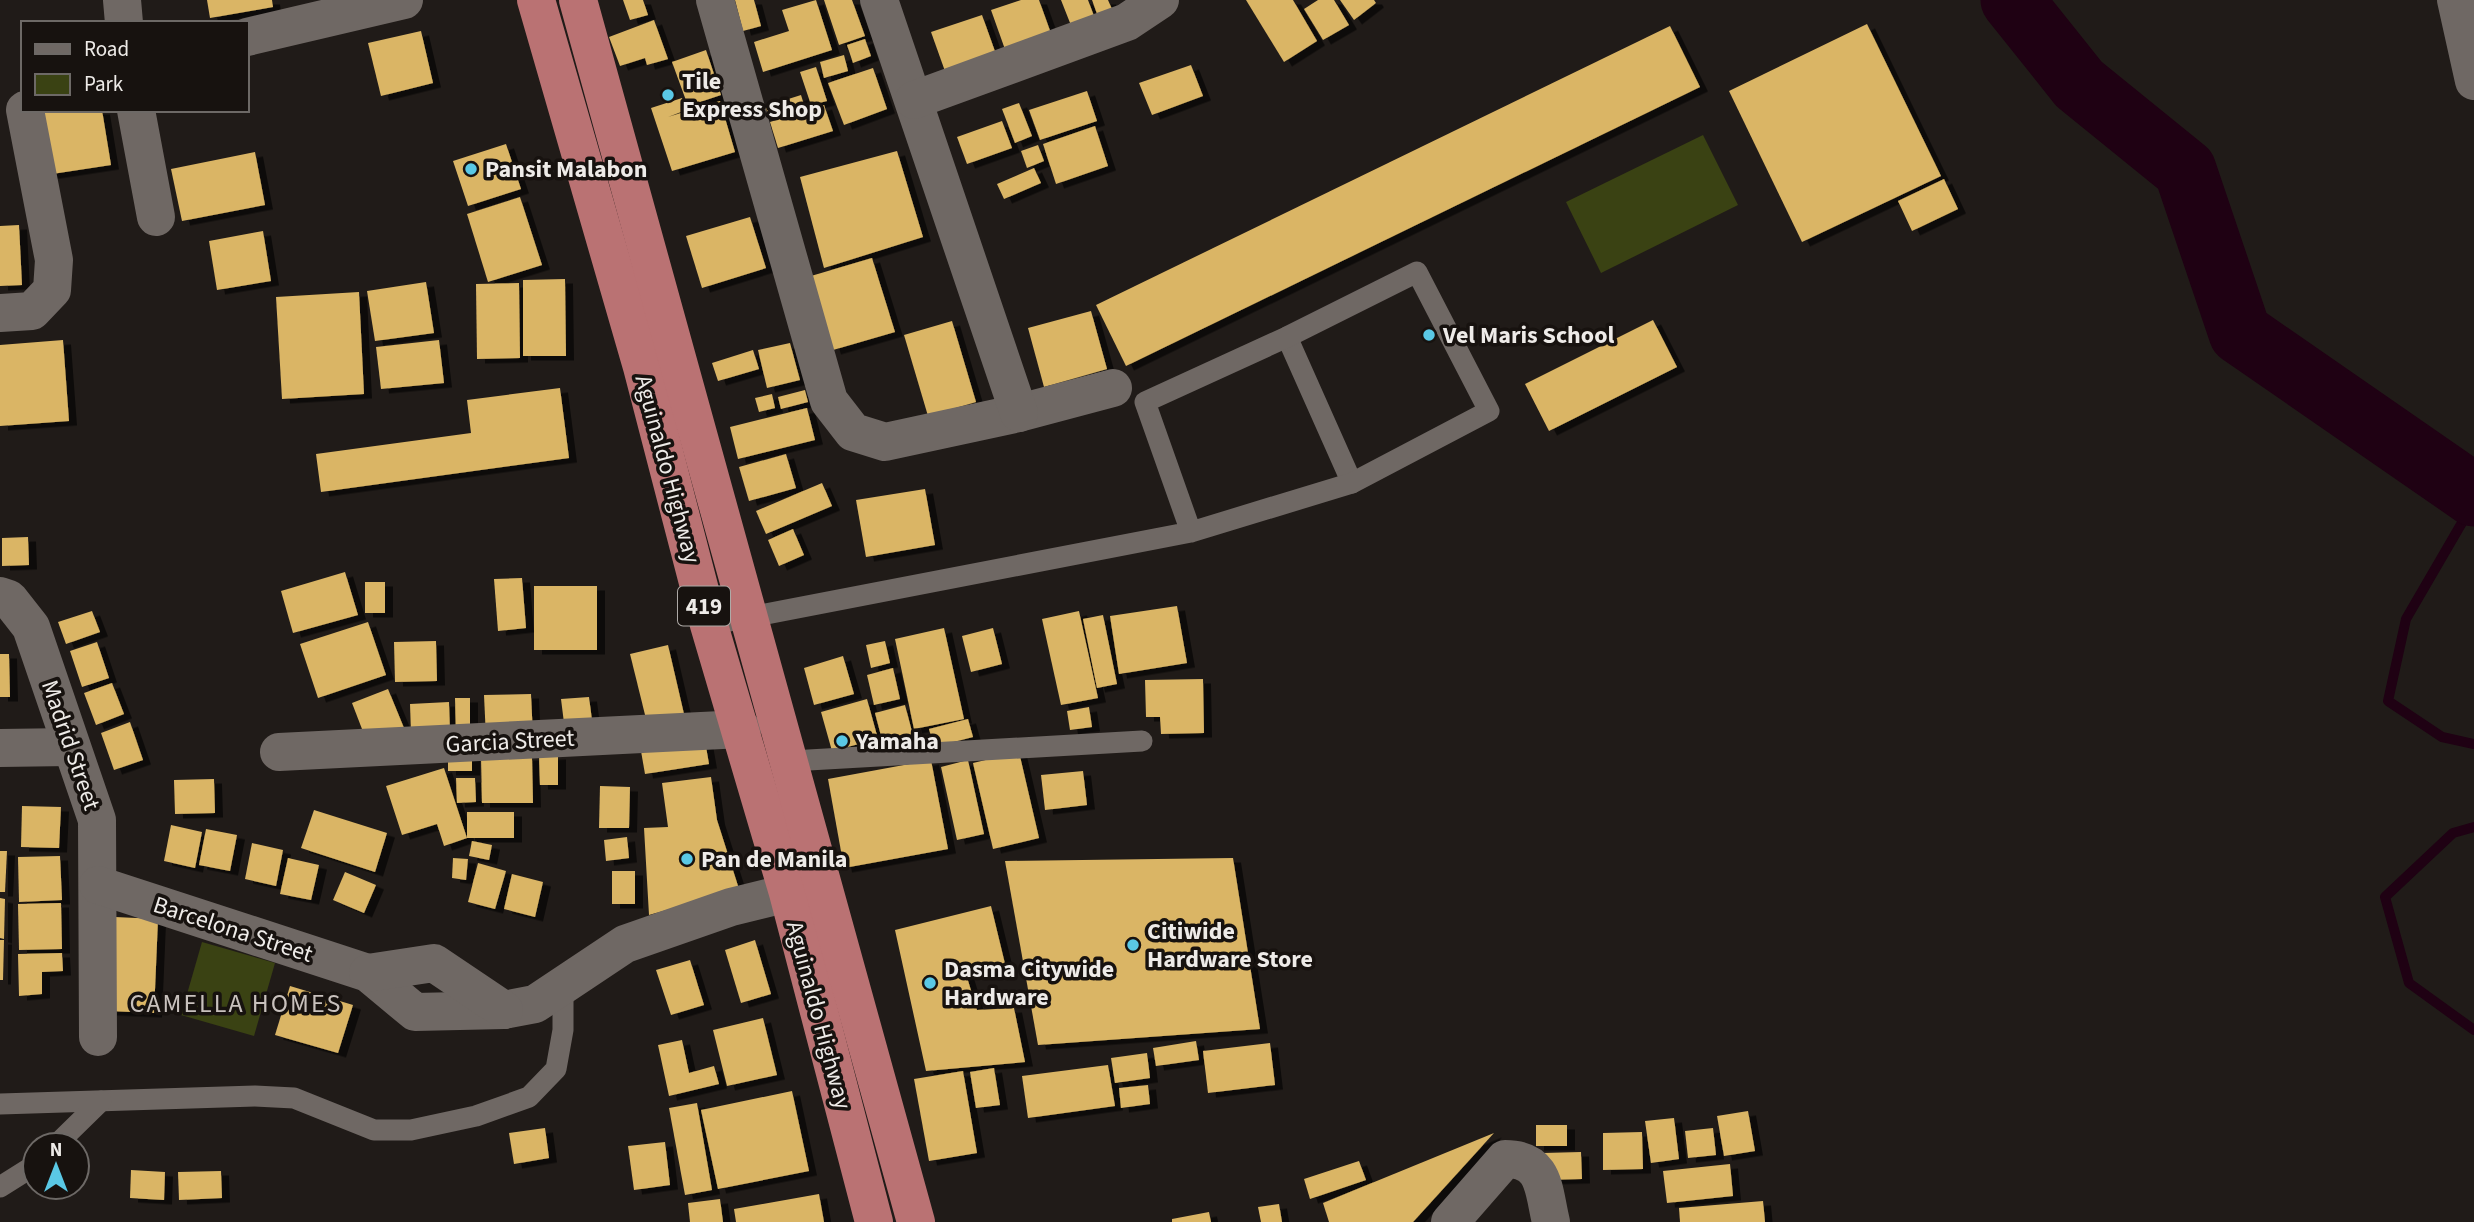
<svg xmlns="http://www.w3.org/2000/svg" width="2474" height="1222" viewBox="0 0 2474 1222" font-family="'Source Sans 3',sans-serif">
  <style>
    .green { fill: #3a4213 }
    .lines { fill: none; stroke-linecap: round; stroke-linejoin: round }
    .stream { stroke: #1f0113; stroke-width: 10 }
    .river { stroke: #1f0113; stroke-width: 63 }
    .building { fill: #dab565; filter: url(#shadow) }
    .service { stroke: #6f6864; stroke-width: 21 }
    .minor { stroke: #6f6864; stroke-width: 38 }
    .trunk { stroke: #ba7273; stroke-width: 38 }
    .poi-dot { fill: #5ac8e5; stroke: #17120f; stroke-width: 2.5 }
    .labels { text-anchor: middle; stroke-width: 7; stroke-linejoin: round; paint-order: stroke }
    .shield { fill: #17120f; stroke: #aeaaa7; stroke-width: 2 }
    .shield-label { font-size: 23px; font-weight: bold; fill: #eeebe8 }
    .poi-label { font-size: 24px; font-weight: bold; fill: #eeebe8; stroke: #17120f; text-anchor: start }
    .street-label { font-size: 24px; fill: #eeebe8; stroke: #17120f }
    .neighbourhood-label { font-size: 26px; letter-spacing: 2px; fill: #c8c1bd; stroke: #17120f }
  </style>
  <defs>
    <filter id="shadow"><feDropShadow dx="8" dy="4.5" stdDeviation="0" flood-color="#0009"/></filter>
  </defs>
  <rect width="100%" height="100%" fill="#201b18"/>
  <g class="green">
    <polygon points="1703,135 1738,205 1601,273 1566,202"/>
    <polygon points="202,942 275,963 254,1036 181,1015"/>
  </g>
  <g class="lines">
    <g class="stream">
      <polyline points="2474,502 2406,619 2388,701 2442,737 2474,744"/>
      <polyline points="2474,827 2453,833 2385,897 2409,983 2474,1030"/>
    </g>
    <polyline class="river" points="2012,0 2079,84 2185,170 2240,333 2474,495"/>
  </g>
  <g class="building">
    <polygon points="207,0 272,0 273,7 210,18"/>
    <polygon points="623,0 643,0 648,15 630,20"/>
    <polygon points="735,0 754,0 761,26 743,31"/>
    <polygon points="816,0 832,50 763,72 754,42 789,31 782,10"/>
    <polygon points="824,0 852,0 865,36 839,45"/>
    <polygon points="1021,0 1039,0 1053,39 1007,55 991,10"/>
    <polygon points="1061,0 1088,0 1097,24 1074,33"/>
    <polygon points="1092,0 1108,0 1115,16 1100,22"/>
    <polygon points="1246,0 1293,0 1317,41 1284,62"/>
    <polygon points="1318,0 1334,0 1349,25 1323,40 1304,9"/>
    <polygon points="1340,0 1374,0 1376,3 1354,20"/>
    <polygon points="982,15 997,57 946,74 931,32"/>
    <polygon points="654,20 668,59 647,65 645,58 620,66 609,37"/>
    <polygon points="1867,24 1941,176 1802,242 1729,91"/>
    <polygon points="1670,26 1700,87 1126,366 1096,305"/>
    <polygon points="421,31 433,83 381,96 368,43"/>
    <polygon points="865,39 871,56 853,63 847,45"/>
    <polygon points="706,50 721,95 688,106 672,62"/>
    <polygon points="844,55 848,71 824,78 820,62"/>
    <polygon points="1191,65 1203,96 1152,115 1139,83"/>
    <polygon points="816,67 827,101 811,105 800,72"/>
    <polygon points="873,68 887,109 844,125 828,83"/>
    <polygon points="1087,91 1097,121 1040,140 1029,110"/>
    <polygon points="801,95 805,108 783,115 779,102"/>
    <polygon points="682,98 686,110 668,117 720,101 735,152 672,171 651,108"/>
    <polygon points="1019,103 1032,136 1015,143 1002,109"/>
    <polygon points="778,105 780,116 769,119 766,108"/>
    <polygon points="824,105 833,131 778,148 770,122"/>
    <polygon points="28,110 102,110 111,165 39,176"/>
    <polygon points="1002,121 1012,148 967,164 957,137"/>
    <polygon points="1095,126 1108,166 1056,184 1043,144"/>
    <polygon points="506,144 521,189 468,206 453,161"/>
    <polygon points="1038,145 1044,161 1027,168 1021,151"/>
    <polygon points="897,151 923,237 824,268 800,177"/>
    <polygon points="255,152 265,205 182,221 171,169"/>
    <polygon points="1034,168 1041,183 1004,199 997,184"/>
    <polygon points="1944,179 1958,209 1912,231 1898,201"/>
    <polygon points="520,197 542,265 488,282 467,214"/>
    <polygon points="750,217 766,268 702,288 686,236"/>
    <polygon points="19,225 22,285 0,286 0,226"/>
    <polygon points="263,231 271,281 217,290 209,241"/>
    <polygon points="872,258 895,332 833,350 811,276"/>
    <polygon points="565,279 566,356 523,356 523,280"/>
    <polygon points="426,282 434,333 375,341 367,291"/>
    <polygon points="519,283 520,358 477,359 476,284"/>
    <polygon points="359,292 364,394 282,399 276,297"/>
    <polygon points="1091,311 1107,369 1044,387 1028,328"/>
    <polygon points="1653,320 1677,367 1549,431 1525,384"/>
    <polygon points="952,321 976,402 928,416 904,335"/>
    <polygon points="63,340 69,421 0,426 0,345"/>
    <polygon points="439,340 444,383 381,389 376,347"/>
    <polygon points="790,343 800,380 767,388 758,350"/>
    <polygon points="753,350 759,369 718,381 712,363"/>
    <polygon points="560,388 569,458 321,492 316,454 471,433 467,400"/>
    <polygon points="805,390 808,402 781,409 778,397"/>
    <polygon points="772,394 775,408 759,412 755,398"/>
    <polygon points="807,408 815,440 738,459 730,427"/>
    <polygon points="786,454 796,488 749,501 739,467"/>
    <polygon points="822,483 832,506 766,534 756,511"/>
    <polygon points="925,489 935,545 866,557 856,500"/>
    <polygon points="793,529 804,555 779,566 768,540"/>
    <polygon points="28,537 29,565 2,566 2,538"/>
    <polygon points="345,572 358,615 293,633 281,591"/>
    <polygon points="522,578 526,628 498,631 494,579"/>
    <rect x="365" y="582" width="20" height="31"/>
    <rect x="534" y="586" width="63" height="64"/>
    <polygon points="1177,606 1187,663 1119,674 1110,616"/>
    <polygon points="92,611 100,632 66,644 58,622"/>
    <polygon points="1079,611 1098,698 1061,705 1042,619"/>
    <polygon points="1103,615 1117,684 1097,688 1083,619"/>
    <polygon points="368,622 386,675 318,698 300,644"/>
    <polygon points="944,628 964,719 914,729 895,639"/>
    <polygon points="993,628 1002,664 971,672 962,636"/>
    <polygon points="436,641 437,681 395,682 394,642"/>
    <polygon points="885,641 890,663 871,668 866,645"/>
    <polygon points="97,642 109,678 82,687 70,651"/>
    <polygon points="668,645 687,727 650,735 630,654"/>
    <polygon points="0,654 9,654 10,697 0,697"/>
    <polygon points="843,656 854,694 814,705 804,668"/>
    <polygon points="893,668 900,699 874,705 867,675"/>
    <polygon points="1203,679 1204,733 1161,734 1160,717 1146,717 1145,680"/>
    <polygon points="112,683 124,714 96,725 84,693"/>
    <polygon points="388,689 404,728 367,742 352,703"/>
    <polygon points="531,694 533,737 486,738 484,695"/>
    <polygon points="589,697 594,736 566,739 561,699"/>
    <polygon points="455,698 470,698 470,735 456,735"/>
    <polygon points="867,699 878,739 832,751 821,712"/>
    <polygon points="449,702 450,732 411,733 410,704"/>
    <polygon points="905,705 915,743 885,751 875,713"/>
    <polygon points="1089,707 1092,727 1070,730 1067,711"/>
    <polygon points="968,719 973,737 934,747 929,729"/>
    <polygon points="130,722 143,760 114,770 101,733"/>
    <polygon points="705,741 709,764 645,774 641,751"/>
    <polygon points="1019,752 1039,838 993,849 973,763"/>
    <rect x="448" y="754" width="24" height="17"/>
    <polygon points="558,755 558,785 540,785 539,756"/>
    <polygon points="532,756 533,803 482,803 481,757"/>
    <polygon points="931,760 948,849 844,868 828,779"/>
    <polygon points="968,760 984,834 957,840 941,767"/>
    <polygon points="444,768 467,838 444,846 437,824 402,835 386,786"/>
    <polygon points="1083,771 1087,805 1045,810 1041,775"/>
    <polygon points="711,777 717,820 739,889 649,915 644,828 668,827 662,783"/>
    <polygon points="456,778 475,778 476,802 457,803"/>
    <polygon points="214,779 215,813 175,814 174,780"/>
    <polygon points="600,786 630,787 629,828 599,828"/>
    <polygon points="22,806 61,807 59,848 21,847"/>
    <polygon points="314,810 387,833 375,872 301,848"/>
    <rect x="467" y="812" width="47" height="26"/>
    <polygon points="171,825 202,832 195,868 164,861"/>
    <polygon points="206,829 237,835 230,871 199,865"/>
    <polygon points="627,837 629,858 606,861 604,840"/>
    <polygon points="472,841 492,845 489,860 469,856"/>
    <polygon points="252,843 283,850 276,886 245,879"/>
    <polygon points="0,851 7,851 5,892 0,892"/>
    <polygon points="60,856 62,900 19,902 18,857"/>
    <polygon points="288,858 319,865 311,900 280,894"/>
    <polygon points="453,858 468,859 466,880 452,878"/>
    <polygon points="1233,858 1260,1029 1038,1045 1005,861"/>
    <polygon points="478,863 506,871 495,909 468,902"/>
    <rect x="612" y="871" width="23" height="33"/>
    <polygon points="345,872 376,885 364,913 333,900"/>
    <polygon points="512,874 543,882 535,917 504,909"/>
    <polygon points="0,898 5,899 4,939 0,938"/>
    <polygon points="61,903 62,949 19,950 18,904"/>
    <polygon points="991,906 1006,968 966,974 977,1010 1014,1008 1025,1062 926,1071 895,930"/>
    <polygon points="115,917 158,919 154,1013 109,1011"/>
    <polygon points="0,940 4,940 3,980 0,980"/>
    <polygon points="755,940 771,994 741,1003 725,950"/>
    <polygon points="62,953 63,971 42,972 42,994 19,996 18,954"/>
    <polygon points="690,960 704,1005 671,1015 656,970"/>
    <polygon points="290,986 353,1005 338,1053 275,1035"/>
    <polygon points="763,1018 777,1075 727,1086 713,1030"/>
    <polygon points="682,1040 689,1073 714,1066 719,1084 669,1096 658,1045"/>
    <polygon points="1196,1041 1199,1060 1156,1066 1153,1048"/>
    <polygon points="1270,1043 1275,1085 1208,1093 1203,1051"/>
    <polygon points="1147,1053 1150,1078 1115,1083 1111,1058"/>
    <polygon points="1108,1065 1115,1106 1028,1118 1022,1076"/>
    <polygon points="994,1068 1000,1105 976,1108 970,1072"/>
    <polygon points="963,1071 977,1153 929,1161 914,1079"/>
    <polygon points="1148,1085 1150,1104 1121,1108 1119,1088"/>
    <polygon points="792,1091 809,1171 718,1189 701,1110"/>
    <polygon points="697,1103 712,1190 685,1195 669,1108"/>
    <polygon points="1748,1111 1755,1151 1724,1156 1717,1116"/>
    <polygon points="1674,1118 1679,1159 1651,1163 1645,1121"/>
    <rect x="1536" y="1125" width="31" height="21"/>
    <polygon points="545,1128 549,1158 514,1164 509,1133"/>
    <polygon points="1713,1128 1716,1155 1688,1158 1685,1131"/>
    <polygon points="1642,1132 1643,1169 1603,1170 1603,1133"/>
    <polygon points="1494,1133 1413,1222 1329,1222 1323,1203"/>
    <polygon points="665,1142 670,1185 634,1190 628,1146"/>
    <polygon points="1581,1152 1582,1179 1544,1180 1543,1153"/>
    <polygon points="1359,1161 1366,1180 1310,1199 1304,1179"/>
    <polygon points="1730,1164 1733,1196 1667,1203 1663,1171"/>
    <polygon points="131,1170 165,1172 164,1200 130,1198"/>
    <polygon points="221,1171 222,1198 179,1200 178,1172"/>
    <polygon points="819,1194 824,1222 736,1222 734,1209"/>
    <polygon points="720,1199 723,1222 690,1222 688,1203"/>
    <polygon points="1763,1201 1765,1222 1680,1222 1679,1208"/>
    <polygon points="1279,1204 1282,1222 1261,1222 1258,1207"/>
    <polygon points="1209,1212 1211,1222 1172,1222 1172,1219"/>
  </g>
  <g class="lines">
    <g class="service">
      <polyline points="1287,337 1352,483"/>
      <polyline points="709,625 1191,532 1352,483 1489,411 1417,272 1287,337 1145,402 1191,532"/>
      <polyline points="791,761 1142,741"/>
      <polyline points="0,1104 255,1096 294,1098 374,1130 411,1130 476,1116 529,1097 556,1069 563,1030 563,987"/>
      <polyline points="56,1145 101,1101"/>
      <polyline points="0,1187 35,1165"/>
    </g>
    <g class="minor">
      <polyline points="122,0 124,23"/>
      <polyline points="715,0 829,401 853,432 885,442 1019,413 1113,388"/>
      <polyline points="879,0 1019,413"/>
      <polyline points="2456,0 2474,81"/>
      <polyline points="247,37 404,0"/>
      <polyline points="914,100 1127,22 1160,0"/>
      <polyline points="136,110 156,217"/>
      <polyline points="0,313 32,311 52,290 54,260 25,110"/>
      <polyline points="0,596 9,599 31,627 97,820 98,1037"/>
      <polyline points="0,748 70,747"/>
      <polyline points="279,752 742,729"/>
      <polyline points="98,885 368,973 415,1012 504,1010 535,1004 625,944 731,907 788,893 822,891"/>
      <polyline points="368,973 434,963 504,1010"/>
      <path d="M1450,1222l55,-63c41,0 38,31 46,63"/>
    </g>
    <g class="trunk">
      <polyline points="536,0 642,367 709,625 788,893 874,1222"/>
      <polyline points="578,0 916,1222"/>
    </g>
  </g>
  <g class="poi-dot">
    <circle cx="668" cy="95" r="7"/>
    <circle cx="471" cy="169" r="7"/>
    <circle cx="1429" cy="335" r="7"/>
    <circle cx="842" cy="741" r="7"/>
    <circle cx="687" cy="859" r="7"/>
    <circle cx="1133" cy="945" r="7"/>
    <circle cx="930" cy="983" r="7"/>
  </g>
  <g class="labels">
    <rect class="shield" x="678" y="586.5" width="52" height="39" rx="5"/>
    <g class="shield-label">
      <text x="704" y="614">419</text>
    </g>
    <g class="poi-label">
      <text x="682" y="89">Tile<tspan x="682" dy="28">Express Shop</tspan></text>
      <text x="485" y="177">Pansit Malabon</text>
      <text x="1443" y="343">Vel Maris School</text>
      <text x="856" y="749">Yamaha</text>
      <text x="701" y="867">Pan de Manila</text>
      <text x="1147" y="939">Citiwide<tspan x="1147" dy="28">Hardware Store</tspan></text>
      <text x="944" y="977">Dasma Citywide<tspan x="944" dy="28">Hardware</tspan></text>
    </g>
    <g class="street-label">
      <text transform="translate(668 469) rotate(75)" y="8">Aguinaldo Highway</text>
      <text transform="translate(510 741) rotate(-3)" y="8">Garcia Street</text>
      <text transform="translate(71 745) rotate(71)" y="8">Madrid Street</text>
      <text transform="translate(233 929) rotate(18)" y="8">Barcelona Street</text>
      <text transform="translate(819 1015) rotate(75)" y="8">Aguinaldo Highway</text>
    </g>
    <g class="neighbourhood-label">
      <text x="236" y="1012">CAMELLA HOMES</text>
    </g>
  </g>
  <rect x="21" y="21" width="228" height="91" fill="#17120f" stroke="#6d6966" stroke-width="2"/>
  <rect x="35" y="44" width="35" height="10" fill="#6f6864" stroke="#6d6966" stroke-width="2"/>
  <text x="84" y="56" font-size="21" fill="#eeebe8">Road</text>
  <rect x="35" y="74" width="35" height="21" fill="#3a4213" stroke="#6d6966" stroke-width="2"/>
  <text x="84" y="91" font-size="21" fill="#eeebe8">Park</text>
  <g transform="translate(56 1166)"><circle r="33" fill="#17120f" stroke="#6d6966" stroke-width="2"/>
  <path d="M0-5L12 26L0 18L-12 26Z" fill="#5ac8e5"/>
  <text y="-10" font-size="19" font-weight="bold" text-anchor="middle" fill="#eeebe8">N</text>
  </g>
</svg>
